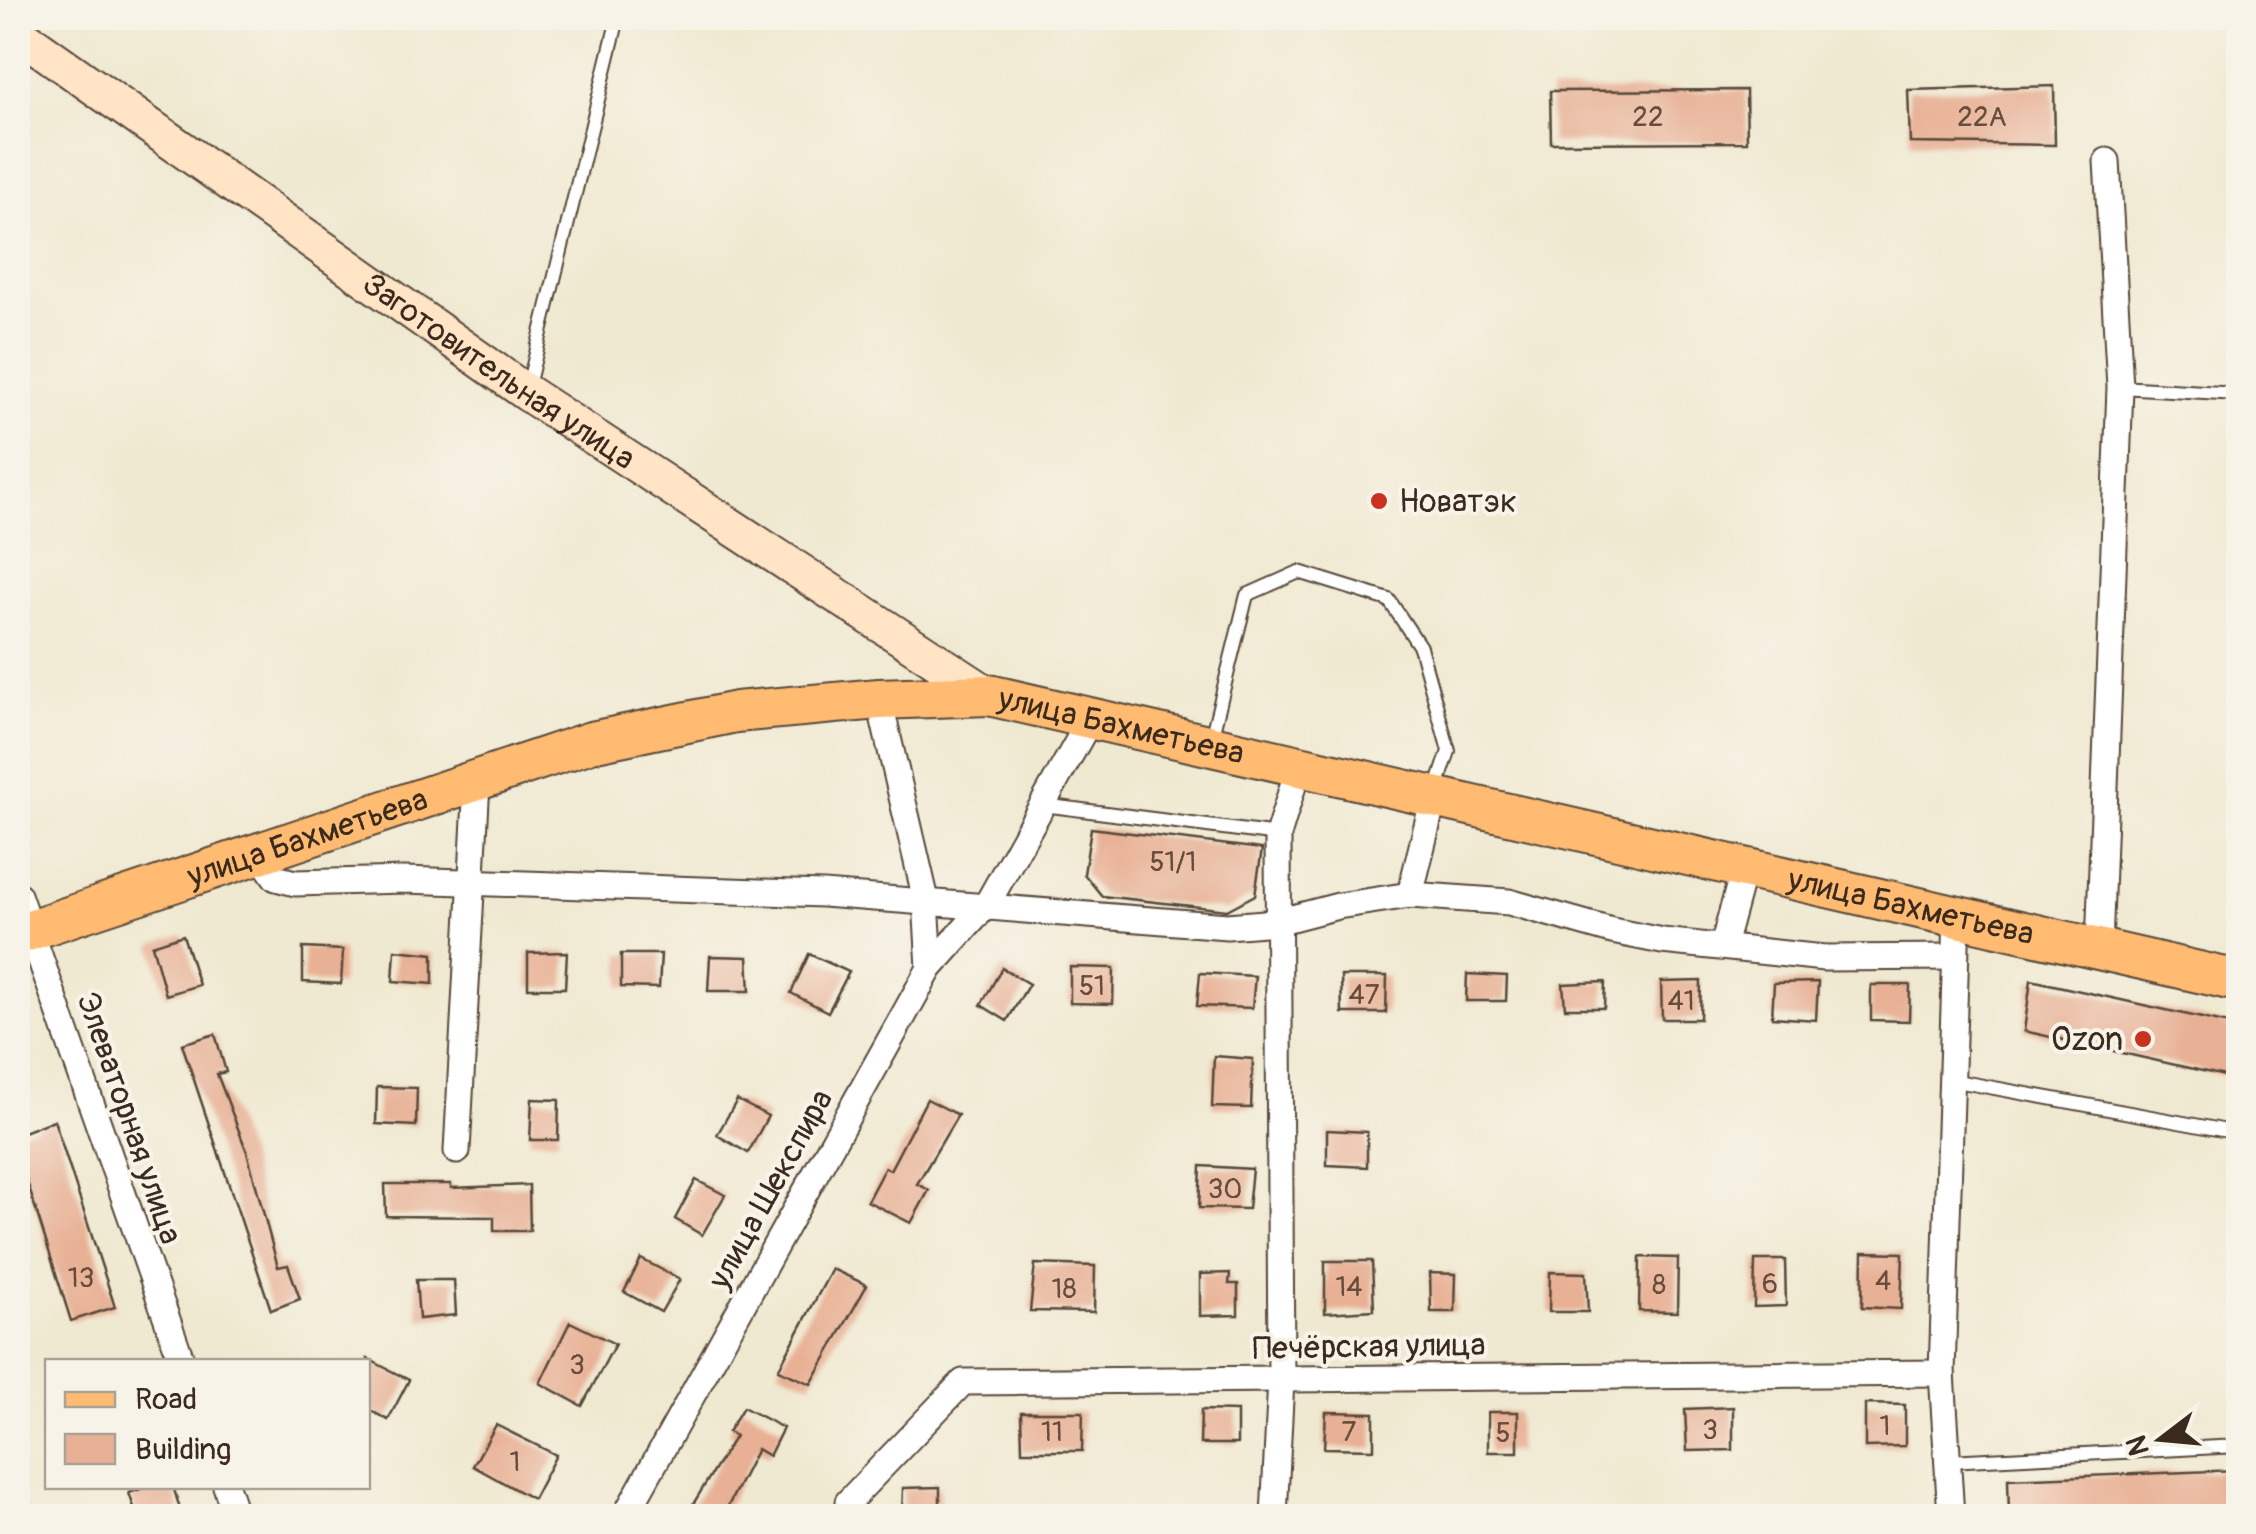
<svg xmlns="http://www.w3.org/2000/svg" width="2256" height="1534" viewBox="0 0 2256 1534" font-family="Pangolin,sans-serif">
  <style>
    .building { fill: #e8b094 }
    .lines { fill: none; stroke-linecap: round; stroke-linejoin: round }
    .lane-casing { stroke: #564739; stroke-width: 16 }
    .street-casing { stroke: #564739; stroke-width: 29 }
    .secondary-casing { stroke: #564739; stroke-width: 39 }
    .primary-casing { stroke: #564739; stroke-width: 44 }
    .lane { stroke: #fff; stroke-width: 12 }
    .street { stroke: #fff; stroke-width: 25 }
    .secondary { stroke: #ffe4c6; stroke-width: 35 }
    .primary { stroke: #ffbb71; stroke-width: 40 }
    .poi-dot { fill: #c8321e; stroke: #f7f3e8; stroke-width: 4 }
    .labels { text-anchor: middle; stroke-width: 8; stroke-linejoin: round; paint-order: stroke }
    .number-label { font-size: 28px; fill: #664c3c }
    .street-label { font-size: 32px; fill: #3b2a1e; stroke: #f7f3e8 }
    .poi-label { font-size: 32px; fill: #3b2a1e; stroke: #f7f3e8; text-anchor: start }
  </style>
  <rect width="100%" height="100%" fill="#f7f3e8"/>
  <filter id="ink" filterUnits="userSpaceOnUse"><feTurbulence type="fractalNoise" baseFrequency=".01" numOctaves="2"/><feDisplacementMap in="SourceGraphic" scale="20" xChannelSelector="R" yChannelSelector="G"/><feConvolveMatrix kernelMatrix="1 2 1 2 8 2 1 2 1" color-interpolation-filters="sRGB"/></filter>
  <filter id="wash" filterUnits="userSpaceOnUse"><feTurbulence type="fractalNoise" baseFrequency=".0048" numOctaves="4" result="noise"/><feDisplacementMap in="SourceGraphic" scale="40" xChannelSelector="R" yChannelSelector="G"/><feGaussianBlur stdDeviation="2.25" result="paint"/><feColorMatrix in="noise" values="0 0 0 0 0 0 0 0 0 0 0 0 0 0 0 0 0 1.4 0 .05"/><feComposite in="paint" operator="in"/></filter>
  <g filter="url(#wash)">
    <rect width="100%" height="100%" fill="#f0e9d1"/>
    <g id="blocks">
      <g class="building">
        <polygon points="2054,86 2055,145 1910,143 1908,90"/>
        <polygon points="1746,90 1747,142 1551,143 1550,91"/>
        <polygon points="1091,828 1262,849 1255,895 1227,910 1102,896 1084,874"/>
        <polygon points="183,935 199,985 166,995 152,945"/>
        <polygon points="303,948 343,950 341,984 303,982"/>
        <polygon points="395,950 433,954 433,984 393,981"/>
        <polygon points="567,952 565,988 528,988 528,953"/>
        <polygon points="621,954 661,954 659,988 621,987"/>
        <polygon points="809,954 849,972 828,1012 791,993"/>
        <polygon points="710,956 748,957 750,991 708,991"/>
        <polygon points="1070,967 1114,968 1113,1004 1070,1003"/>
        <polygon points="1002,968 1029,984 1007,1021 981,1005"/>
        <polygon points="1200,973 1255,976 1252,1008 1197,1006"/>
        <polygon points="1467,974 1507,976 1506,1001 1466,1001"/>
        <polygon points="1341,976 1387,976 1386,1013 1342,1013"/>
        <polygon points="2031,980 2238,1026 2238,1079 2024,1031"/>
        <polygon points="1701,981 1700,1019 1662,1019 1661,982"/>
        <polygon points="1605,982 1604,1008 1565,1008 1563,984"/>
        <polygon points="1818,982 1816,1020 1772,1017 1774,983"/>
        <polygon points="1871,985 1910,985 1909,1021 1871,1020"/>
        <polygon points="215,1034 226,1072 217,1074 247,1152 278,1267 288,1265 300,1299 271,1310 182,1044"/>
        <polygon points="1214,1056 1253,1059 1251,1108 1212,1107"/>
        <polygon points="377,1087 417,1088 416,1126 376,1124"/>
        <polygon points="532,1099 559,1100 558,1140 530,1140"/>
        <polygon points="927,1099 958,1115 917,1184 929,1190 911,1223 867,1201 885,1167 890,1170"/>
        <polygon points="737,1100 768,1116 748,1153 717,1135"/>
        <polygon points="54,1120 115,1307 71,1321 18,1153 18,1134"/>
        <polygon points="1327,1130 1367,1132 1367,1167 1327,1165"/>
        <polygon points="1201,1166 1252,1169 1248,1209 1199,1208"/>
        <polygon points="696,1180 725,1195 702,1235 675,1219"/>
        <polygon points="385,1184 451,1184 451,1188 529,1185 530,1231 494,1231 494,1217 386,1216"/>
        <polygon points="1863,1252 1903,1253 1901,1309 1862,1307"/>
        <polygon points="1640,1257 1678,1258 1677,1312 1639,1311"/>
        <polygon points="641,1259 680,1279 661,1312 624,1292"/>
        <polygon points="1755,1260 1785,1260 1786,1306 1754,1307"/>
        <polygon points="1325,1261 1372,1261 1374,1310 1325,1313"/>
        <polygon points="1035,1264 1095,1266 1094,1312 1030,1311"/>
        <polygon points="832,1269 867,1285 811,1384 778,1370"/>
        <polygon points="1550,1272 1586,1273 1588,1312 1549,1312"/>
        <polygon points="1230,1273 1229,1284 1238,1284 1238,1315 1200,1316 1200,1274"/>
        <polygon points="1430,1273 1456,1274 1455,1312 1431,1312"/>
        <polygon points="416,1280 454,1280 456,1315 419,1319"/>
        <polygon points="570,1322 615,1344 582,1406 540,1383"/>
        <polygon points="368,1359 409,1380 388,1420 368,1409"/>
        <polygon points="1865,1404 1905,1405 1905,1446 1865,1447"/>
        <polygon points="743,1407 783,1428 769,1456 757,1449 723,1516 712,1516 693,1504 735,1436 728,1432"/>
        <polygon points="1733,1407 1733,1450 1687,1451 1685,1409"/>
        <polygon points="1201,1410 1237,1411 1237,1444 1200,1444"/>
        <polygon points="1021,1412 1083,1412 1082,1451 1022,1451"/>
        <polygon points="1326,1412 1374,1413 1374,1449 1324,1448"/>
        <rect x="1488" y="1412" width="30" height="40"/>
        <polygon points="496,1425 556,1455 533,1499 473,1466"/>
        <polygon points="2238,1470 2238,1516 2009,1516 2008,1479"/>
        <polygon points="149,1486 173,1486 182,1516 137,1516 129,1493"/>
        <polygon points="940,1487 940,1515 902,1515 903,1488"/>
      </g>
    </g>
  </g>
  <g filter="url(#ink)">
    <use href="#blocks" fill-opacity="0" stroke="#564739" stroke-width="2.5"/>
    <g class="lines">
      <defs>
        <g id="lane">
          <polyline points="2120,387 2238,394"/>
          <polyline points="527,390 618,18"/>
          <polyline points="1211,739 1247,595 1299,572 1389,600 1420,647 1449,751 1436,790"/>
          <polyline points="1043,805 1278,835"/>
          <polyline points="1951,1080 2238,1133"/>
          <polyline points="1948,1461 2238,1446"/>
          <polyline points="18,1490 28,1516"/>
        </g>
        <g id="street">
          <polyline points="879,699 926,900 930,968"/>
          <polyline points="259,854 276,878 295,883 404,880 823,894 1227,926 1277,922 1338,906 1410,895 1509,902 1612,931 1662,941 1824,958 1955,957"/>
          <polyline points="18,895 182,1362"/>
          <polyline points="1410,895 1434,797"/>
          <polyline points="1723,946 1744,868"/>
          <polyline points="2099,947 2120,387 2107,161"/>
          <polyline points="457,1151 477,782"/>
          <polyline points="226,1486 236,1516"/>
          <polyline points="848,1502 963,1382 1942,1373"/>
          <polyline points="625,1516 930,968 987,904 1091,718"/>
          <polyline points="1274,1516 1281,1380 1278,835 1299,766"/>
          <polyline points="1951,1516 1942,1373 1957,916"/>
        </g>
        <g id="secondary">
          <path id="s1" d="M18,33l509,360 462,302"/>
        </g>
        <g id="primary">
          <path id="s2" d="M18,934l573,-192 145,-30 143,-13 110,-4 1249,286"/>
        </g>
      </defs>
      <use href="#lane" class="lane-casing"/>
      <use href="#street" class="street-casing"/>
      <use href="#secondary" class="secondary-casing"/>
      <use href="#primary" class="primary-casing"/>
      <use href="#lane" class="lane"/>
      <use href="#street" class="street"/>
      <use href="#secondary" class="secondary"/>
      <use href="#primary" class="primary"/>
    </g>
  </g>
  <g class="poi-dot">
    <circle cx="1379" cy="501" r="10"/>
    <circle cx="2143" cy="1039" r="10"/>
  </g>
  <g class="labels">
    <g class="number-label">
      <text x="1648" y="126">22</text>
      <text x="1982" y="126">22А</text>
      <text x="1173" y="871">51/1</text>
      <text x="1092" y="995">51</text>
      <text x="1364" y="1004">47</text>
      <text x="1681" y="1010">41</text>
      <text x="1225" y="1198">30</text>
      <text x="81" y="1287">13</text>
      <text x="1883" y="1290">4</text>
      <text x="1770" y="1293">6</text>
      <text x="1659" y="1294">8</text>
      <text x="1349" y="1296">14</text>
      <text x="1064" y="1298">18</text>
      <text x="577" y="1374">3</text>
      <text x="1885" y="1435">1</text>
      <text x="1710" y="1439">3</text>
      <text x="1052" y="1441">11</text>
      <text x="1349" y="1441">7</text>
      <text x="1503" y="1442">5</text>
      <text x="515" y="1471">1</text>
    </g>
    <g class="street-label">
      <text dy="11" stroke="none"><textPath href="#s1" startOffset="588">Заготовительная улица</textPath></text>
      <text dy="11" stroke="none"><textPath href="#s2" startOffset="1142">улица Бахметьева</textPath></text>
      <text dy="11" stroke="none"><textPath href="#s2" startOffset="305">улица Бахметьева</textPath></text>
      <text dy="11" stroke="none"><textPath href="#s2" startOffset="1952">улица Бахметьева</textPath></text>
      <text transform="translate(130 1118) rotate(71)" y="11">Элеваторная улица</text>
      <text transform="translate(770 1189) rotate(-61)" y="11">улица Шекспира</text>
      <text transform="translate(1369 1346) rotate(-1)" y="11">Печёрская улица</text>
    </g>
    <g class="poi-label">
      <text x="1399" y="512">Новатэк</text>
      <text x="2123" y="1050" text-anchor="end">Ozon</text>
    </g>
  </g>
  <rect width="2256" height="1534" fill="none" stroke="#f7f3e8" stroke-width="60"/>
  <rect x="45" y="1359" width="325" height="130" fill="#f7f3e8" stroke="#aca397" stroke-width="2.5"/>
  <rect x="65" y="1392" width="50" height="15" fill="#ffbb71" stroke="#aca397" stroke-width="2.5"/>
  <text x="135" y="1409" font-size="30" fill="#3b2a1e">Road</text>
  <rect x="65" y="1434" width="50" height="30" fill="#e8b094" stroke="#aca397" stroke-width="2.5"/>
  <text x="135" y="1459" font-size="30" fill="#3b2a1e">Building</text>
  <g transform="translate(2161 1439) rotate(254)" stroke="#f7f3e8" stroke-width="8" paint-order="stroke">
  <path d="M0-8L18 38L0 25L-18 38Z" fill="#3b2a1e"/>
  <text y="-15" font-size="28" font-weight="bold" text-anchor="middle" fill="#3b2a1e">N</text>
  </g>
</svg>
